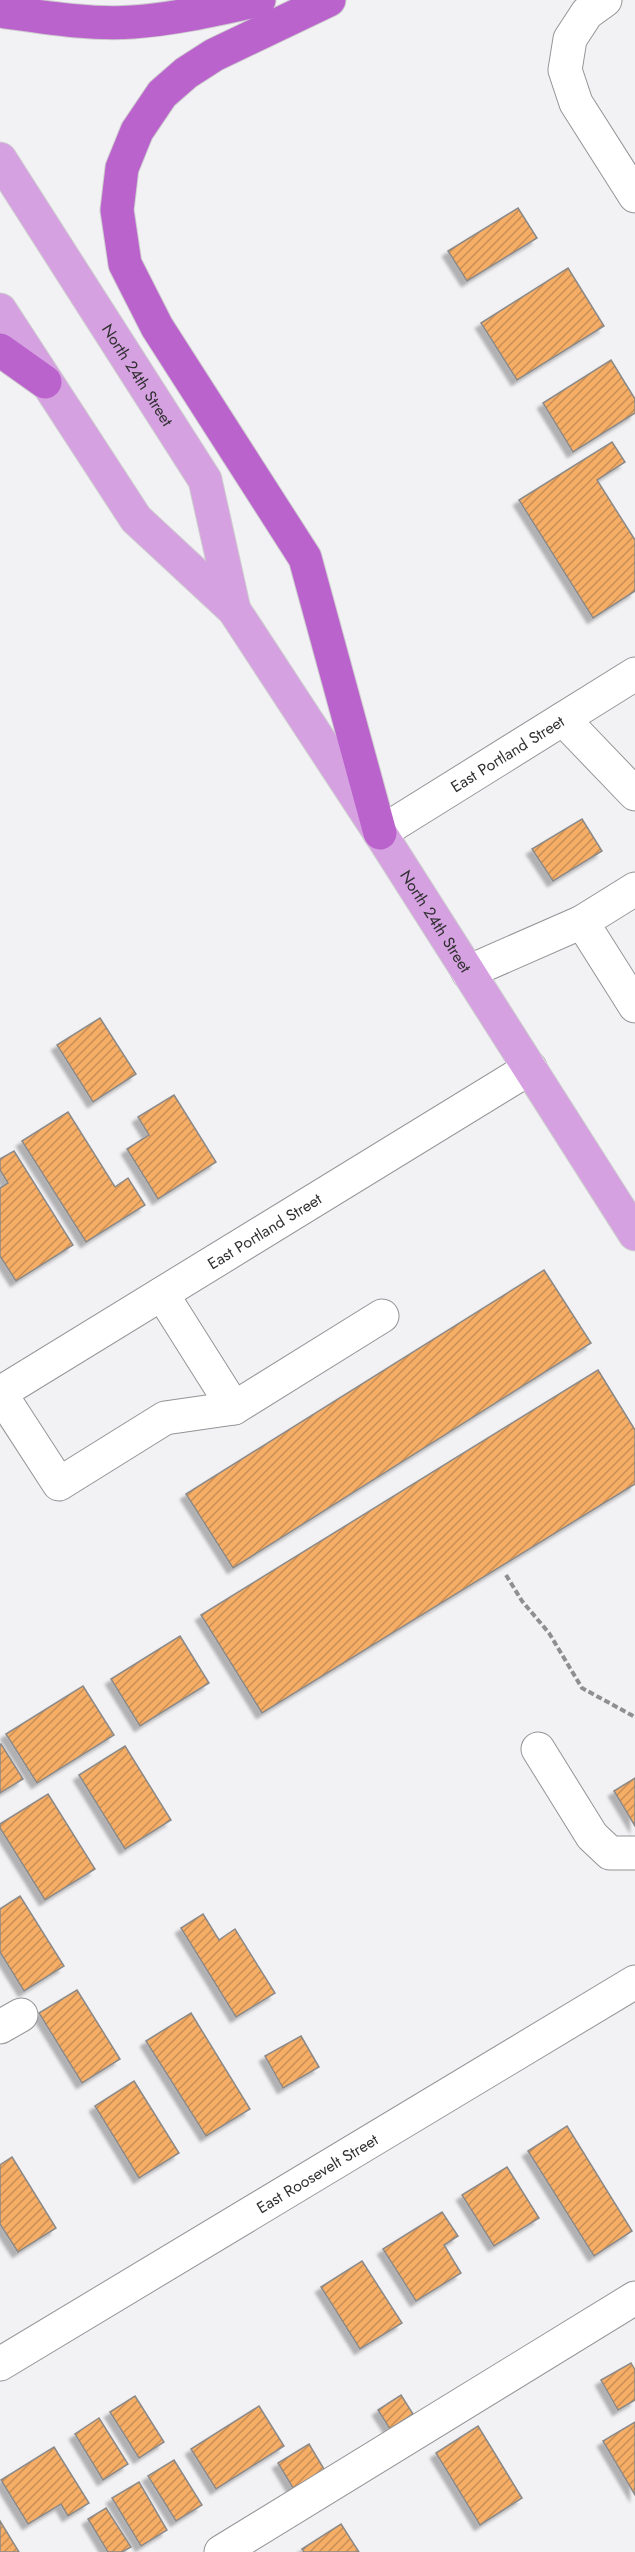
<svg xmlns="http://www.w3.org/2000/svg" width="635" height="2552" viewBox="0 0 635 2552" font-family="Jost,sans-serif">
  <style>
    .building { fill: url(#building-hatch); stroke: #8c8a89; stroke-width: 1.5; filter: url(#shadow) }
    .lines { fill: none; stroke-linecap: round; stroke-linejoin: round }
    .minor-casing { stroke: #949496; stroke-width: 35 }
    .major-casing { stroke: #cdcdce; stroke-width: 35 }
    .highway-casing { stroke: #cdcdce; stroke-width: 35 }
    .path { stroke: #8f8f91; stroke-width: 4; stroke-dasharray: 6 3; stroke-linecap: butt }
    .minor { stroke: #fff; stroke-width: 33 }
    .major { stroke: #d6a1e1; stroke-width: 33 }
    .highway { stroke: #bb63cd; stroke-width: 33 }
    .labels { text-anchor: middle; stroke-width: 4.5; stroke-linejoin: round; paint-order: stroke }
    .street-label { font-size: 16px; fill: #303031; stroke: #fff }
  </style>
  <defs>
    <pattern id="building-hatch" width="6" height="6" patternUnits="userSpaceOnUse" patternTransform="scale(1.5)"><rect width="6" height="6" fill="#f6ae66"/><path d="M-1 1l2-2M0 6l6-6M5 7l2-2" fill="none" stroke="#c88e55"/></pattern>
    <filter id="shadow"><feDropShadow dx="-5.5" dy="5.5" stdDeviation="1.5" flood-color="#0004"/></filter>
  </defs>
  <rect width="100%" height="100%" fill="#f2f2f5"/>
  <g class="building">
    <polygon points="518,208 537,238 467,281 448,251"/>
    <polygon points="568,268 604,326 517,380 481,323"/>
    <polygon points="611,360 635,399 635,413 573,452 543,403"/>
    <polygon points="612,442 625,462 597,480 635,540 635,591 593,618 519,500"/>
    <polygon points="582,819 602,851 553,881 532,849"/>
    <polygon points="100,1018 136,1074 93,1102 57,1045"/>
    <polygon points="174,1095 216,1162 158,1199 127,1149 149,1135 138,1117"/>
    <polygon points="68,1112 115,1187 128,1178 145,1205 86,1242 22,1141"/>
    <polygon points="14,1151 73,1245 16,1281 0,1256 0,1188 8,1183 0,1170 0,1159"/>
    <polygon points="544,1270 591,1343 233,1568 186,1494"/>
    <polygon points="598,1370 635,1430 635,1484 262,1713 201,1615"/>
    <polygon points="180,1636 209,1683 140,1726 111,1679"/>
    <polygon points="83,1686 114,1735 37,1783 6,1734"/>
    <polygon points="1,1744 23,1779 0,1793 0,1745"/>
    <polygon points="125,1746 171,1820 125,1849 79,1775"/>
    <polygon points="635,1778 635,1826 614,1791"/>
    <polygon points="48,1794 95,1869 45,1900 0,1828 0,1824"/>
    <polygon points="20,1896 64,1966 24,1991 0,1952 0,1909"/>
    <polygon points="203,1914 219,1940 235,1929 275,1993 236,2017 181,1928"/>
    <polygon points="77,1990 120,2059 82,2083 39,2013"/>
    <polygon points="191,2013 250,2109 206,2136 146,2041"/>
    <polygon points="301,2036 319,2067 283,2088 265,2056"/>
    <polygon points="134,2081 179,2153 139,2178 95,2106"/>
    <polygon points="567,2126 632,2231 594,2256 528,2151"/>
    <polygon points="12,2157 56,2228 18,2252 0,2224 0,2165"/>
    <polygon points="507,2167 539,2218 494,2246 462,2195"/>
    <polygon points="442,2212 458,2236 444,2245 461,2273 416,2301 383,2249"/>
    <polygon points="362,2261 402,2323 360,2349 321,2287"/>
    <polygon points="631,2363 635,2370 635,2400 618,2410 601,2380"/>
    <polygon points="401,2395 413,2414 390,2429 378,2410"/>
    <polygon points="135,2396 164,2442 139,2458 110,2412"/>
    <polygon points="259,2406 284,2446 216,2489 191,2449"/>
    <polygon points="99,2418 128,2464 103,2480 75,2434"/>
    <polygon points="635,2422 635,2495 603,2441"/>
    <polygon points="478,2426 522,2498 480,2525 436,2453"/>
    <polygon points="309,2444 327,2474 296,2493 278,2463"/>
    <polygon points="54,2447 89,2503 68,2516 61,2504 28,2524 1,2480"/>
    <polygon points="174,2460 202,2505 176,2521 148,2476"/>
    <polygon points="139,2482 167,2530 141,2546 112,2498"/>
    <polygon points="106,2508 131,2547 122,2552 108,2552 88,2519"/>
    <polygon points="0,2521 19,2552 0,2552"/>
    <polygon points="341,2524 359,2552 304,2552 302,2549"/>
  </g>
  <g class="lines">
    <defs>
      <g id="minor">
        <polyline points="605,0 587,13 570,39 565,70 576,103 635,196"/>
        <polyline points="563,719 635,794"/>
        <path id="s1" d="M380,833l255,-159"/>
        <polyline points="635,889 582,922 635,1006"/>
        <polyline points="468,972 582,922"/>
        <polyline points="162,1294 234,1408 382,1316"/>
        <path id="s2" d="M0,1393l530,-325"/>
        <polyline points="0,1393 59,1484 165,1418 234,1408"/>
        <polyline points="538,1749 592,1836 610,1853 635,1853"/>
        <polyline points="0,2027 21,2015"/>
        <path id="s3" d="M0,2364l635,-382"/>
        <polyline points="221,2552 635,2298"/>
      </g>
      <g id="major">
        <path id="s4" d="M0,159l205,321 29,130"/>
        <path id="s5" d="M0,310l136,209 98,91 146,223 255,401"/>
      </g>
      <g id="highway">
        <polyline points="329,0 214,55 186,73 162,94 137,131 122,168 117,210 125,264 157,327 305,558 380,833"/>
        <path d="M0,11c43,6 89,14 133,11 42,-3 85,-13 126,-22"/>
        <polyline points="0,350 45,382"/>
      </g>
    </defs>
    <use href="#minor" class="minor-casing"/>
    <use href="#major" class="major-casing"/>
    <use href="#highway" class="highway-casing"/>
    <polyline class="path" points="506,1575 522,1601 549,1633 582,1688 635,1717"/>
    <use href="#minor" class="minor"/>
    <use href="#major" class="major"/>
    <use href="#highway" class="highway"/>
  </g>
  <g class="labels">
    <g class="street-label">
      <text dy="6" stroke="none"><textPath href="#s4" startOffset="256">North 24th Street</textPath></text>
      <text dy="6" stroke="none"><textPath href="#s1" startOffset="150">East Portland Street</textPath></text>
      <text dy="6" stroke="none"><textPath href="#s5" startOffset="754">North 24th Street</textPath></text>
      <text dy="6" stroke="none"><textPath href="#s2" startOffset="310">East Portland Street</textPath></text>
      <text dy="6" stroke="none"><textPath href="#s3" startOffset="370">East Roosevelt Street</textPath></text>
    </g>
  </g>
</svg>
